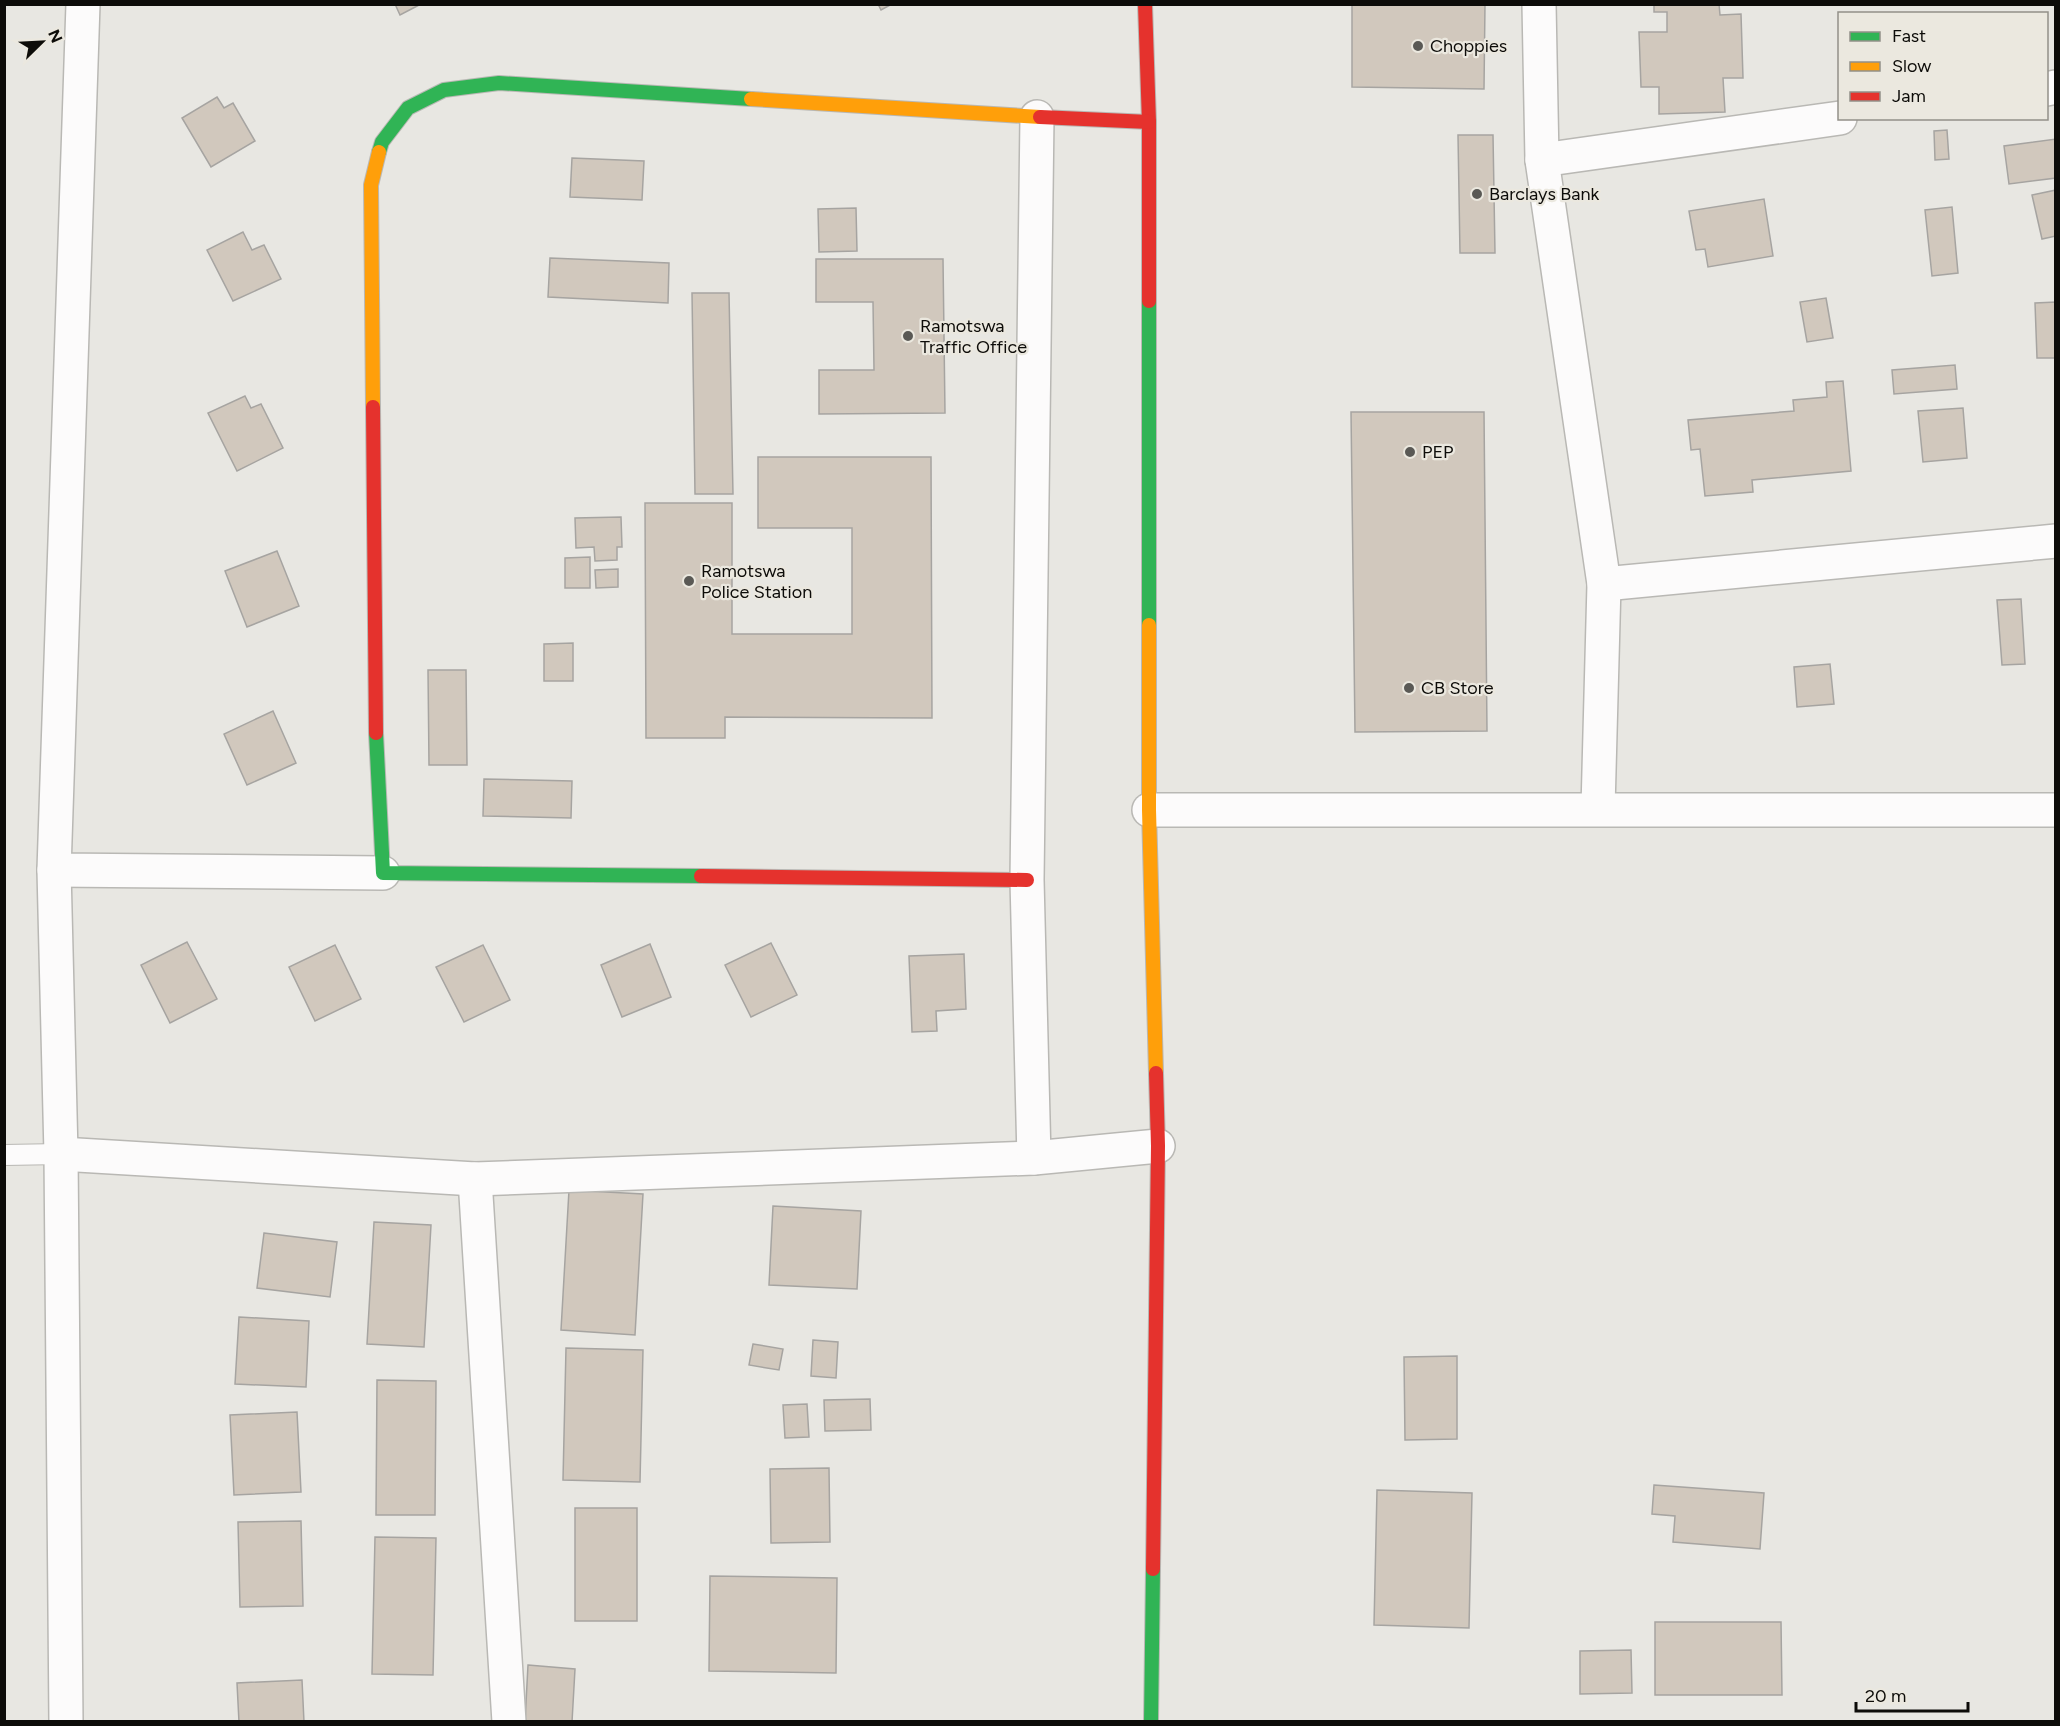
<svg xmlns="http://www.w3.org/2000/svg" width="2060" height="1726" viewBox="0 0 2060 1726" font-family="Figtree,sans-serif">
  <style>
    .building { fill: #d1c8bd; stroke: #a6a4a1; stroke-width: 1.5 }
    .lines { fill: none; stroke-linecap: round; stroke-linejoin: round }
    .lane-casing { stroke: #b9b8b4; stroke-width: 22 }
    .street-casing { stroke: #b9b8b4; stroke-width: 36 }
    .fast-casing { stroke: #b9b8b4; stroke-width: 16 }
    .slow-casing { stroke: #b9b8b4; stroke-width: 16 }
    .jam-casing { stroke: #b9b8b4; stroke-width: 16 }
    .lane { stroke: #fcfbfb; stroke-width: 20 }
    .street { stroke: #fcfbfb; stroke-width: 33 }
    .fast { stroke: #30b455; stroke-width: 14 }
    .slow { stroke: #ff9f0a; stroke-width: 14 }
    .jam { stroke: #e5322d; stroke-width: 14 }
    .poi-dot { fill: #5a5955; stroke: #ebe8df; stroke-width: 2 }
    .labels { text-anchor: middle; stroke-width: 4.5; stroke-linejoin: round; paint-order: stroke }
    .poi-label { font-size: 18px; fill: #0d0c09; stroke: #ebe8df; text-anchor: start }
  </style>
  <rect width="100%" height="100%" fill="#e8e7e2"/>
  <g class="building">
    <polygon points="395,4 421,4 400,15"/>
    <polygon points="878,4 892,4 881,10"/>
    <polygon points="1352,4 1485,4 1484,89 1352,87"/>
    <polygon points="1654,4 1719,4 1720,15 1741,14 1743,78 1723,78 1725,112 1659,114 1659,87 1641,87 1639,32 1667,32 1667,12 1654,12"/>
    <polygon points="217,97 224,108 233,103 255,141 211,167 182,118"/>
    <polygon points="1947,130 1949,159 1935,160 1934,131"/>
    <polygon points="1458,135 1493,135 1495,253 1460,253"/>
    <polygon points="2056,139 2056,178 2009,184 2004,146"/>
    <polygon points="572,158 644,161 642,200 570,197"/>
    <polygon points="2056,190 2056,236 2042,239 2032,195"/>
    <polygon points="1764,199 1773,256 1708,267 1705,249 1696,250 1689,211"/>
    <polygon points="1952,207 1958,273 1932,276 1925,210"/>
    <polygon points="856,208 857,251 819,252 818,209"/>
    <polygon points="243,232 252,250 264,245 281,279 233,301 207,250"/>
    <polygon points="550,258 669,263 668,303 548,297"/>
    <polygon points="816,259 943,259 945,413 819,414 819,370 874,370 873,302 816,302"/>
    <polygon points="692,293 729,293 733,494 695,494"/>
    <polygon points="1826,298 1833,338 1807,342 1800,302"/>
    <polygon points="2056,302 2056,358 2037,358 2035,303"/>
    <polygon points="1955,365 1957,389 1894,394 1892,370"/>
    <polygon points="1843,381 1851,471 1752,480 1753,492 1705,496 1700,449 1691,450 1688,420 1794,411 1793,400 1827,397 1826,382"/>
    <polygon points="245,396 251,408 261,404 283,448 237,471 208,413"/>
    <polygon points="1963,408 1967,458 1923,462 1918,411"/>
    <polygon points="1351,412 1484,412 1487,731 1355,732"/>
    <polygon points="758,457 931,457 932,718 725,717 725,738 646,738 645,503 732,503 732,634 852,634 852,528 758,528"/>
    <polygon points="621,517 622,547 617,547 617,560 595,561 594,547 576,548 575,518"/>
    <polygon points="277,551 299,606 247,627 225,571"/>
    <polygon points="590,557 590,588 565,588 565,558"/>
    <polygon points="618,569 618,587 596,588 595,570"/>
    <polygon points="2021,599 2025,664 2002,665 1997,600"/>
    <polygon points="573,643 573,681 544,681 544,644"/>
    <polygon points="1830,664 1834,704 1797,707 1794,667"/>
    <polygon points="428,670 466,670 467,765 429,765"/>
    <polygon points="273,711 296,763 247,785 224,734"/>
    <polygon points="484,779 572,781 571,818 483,816"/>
    <polygon points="187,942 217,999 170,1023 141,965"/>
    <polygon points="771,943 797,995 751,1017 725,965"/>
    <polygon points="650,944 671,997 622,1017 601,965"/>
    <polygon points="335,945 361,999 315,1021 289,967"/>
    <polygon points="483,945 510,1000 464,1022 436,967"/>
    <polygon points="964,954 966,1009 936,1011 937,1031 912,1032 909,956"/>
    <polygon points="569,1190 643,1194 635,1335 561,1330"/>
    <polygon points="773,1206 861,1211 857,1289 769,1285"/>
    <polygon points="374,1222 431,1225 424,1347 367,1344"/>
    <polygon points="264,1233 337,1242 330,1297 257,1288"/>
    <polygon points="239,1317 309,1321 306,1387 235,1384"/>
    <polygon points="813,1340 838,1342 836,1378 811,1376"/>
    <polygon points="753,1344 783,1349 779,1370 749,1365"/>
    <polygon points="566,1348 643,1350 640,1482 563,1480"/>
    <polygon points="1457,1356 1457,1439 1405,1440 1404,1357"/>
    <polygon points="377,1380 436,1381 435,1515 376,1515"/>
    <polygon points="870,1399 871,1430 825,1431 824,1400"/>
    <polygon points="807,1404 809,1437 785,1438 783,1405"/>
    <polygon points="297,1412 301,1492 234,1495 230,1415"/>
    <polygon points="829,1468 830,1542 771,1543 770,1469"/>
    <polygon points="1654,1485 1764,1493 1760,1549 1673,1542 1675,1516 1652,1514"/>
    <polygon points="1377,1490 1472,1493 1469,1628 1374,1625"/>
    <rect x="575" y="1508" width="62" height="113"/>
    <polygon points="301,1521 303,1606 240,1607 238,1522"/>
    <polygon points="375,1537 436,1538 433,1675 372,1674"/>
    <polygon points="710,1576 837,1578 836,1673 709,1671"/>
    <polygon points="1655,1622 1781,1622 1782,1695 1655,1695"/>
    <polygon points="1631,1650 1632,1693 1580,1694 1580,1651"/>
    <polygon points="528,1665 575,1669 572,1722 525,1722"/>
    <polygon points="302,1680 304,1722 239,1722 237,1683"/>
  </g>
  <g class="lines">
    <defs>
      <polyline id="lane" points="4,1155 61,1154"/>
      <g id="street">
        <polyline points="83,4 54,870 383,873"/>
        <polyline points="1539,4 1542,160 1604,584 1598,808"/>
        <polyline points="2046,89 2056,87"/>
        <polyline points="1542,160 1840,118"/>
        <polyline points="1604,584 2056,541"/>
        <polyline points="1149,810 2056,810"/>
        <polyline points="54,870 61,1154 66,1722"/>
        <polyline points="61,1154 475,1179 1034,1158 1158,1146"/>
        <polyline points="1034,1158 1027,880 1037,117"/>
        <polyline points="475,1179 509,1722"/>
      </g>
      <g id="fast">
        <polyline points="379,152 382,142 408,108 444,90 499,83 751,99"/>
        <polyline points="1149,301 1149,625"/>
        <polyline points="376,733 383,873 701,876"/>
        <polyline points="1151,1722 1153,1569"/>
      </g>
      <g id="slow">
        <polyline points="751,99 1040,117"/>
        <polyline points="373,407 371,185 379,152"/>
        <polyline points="1149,625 1149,810 1156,1073"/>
      </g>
      <g id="jam">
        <polyline points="1145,4 1149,122 1149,301"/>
        <polyline points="1040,117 1149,122"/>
        <polyline points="373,407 376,733"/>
        <polyline points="701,876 1027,880"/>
        <polyline points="1153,1569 1158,1146 1156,1073"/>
      </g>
    </defs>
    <use href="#lane" class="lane-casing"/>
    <use href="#street" class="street-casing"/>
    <use href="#fast" class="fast-casing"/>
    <use href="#slow" class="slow-casing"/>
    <use href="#jam" class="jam-casing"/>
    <use href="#lane" class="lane"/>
    <use href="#street" class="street"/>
    <use href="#fast" class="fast"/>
    <use href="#slow" class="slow"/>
    <use href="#jam" class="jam"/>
  </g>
  <g class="poi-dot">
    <circle cx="1418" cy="46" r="6"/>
    <circle cx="1477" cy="194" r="6"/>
    <circle cx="908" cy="336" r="6"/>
    <circle cx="1410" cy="452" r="6"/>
    <circle cx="689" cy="581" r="6"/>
    <circle cx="1409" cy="688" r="6"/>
  </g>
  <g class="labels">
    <g class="poi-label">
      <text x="1430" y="52">Choppies</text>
      <text x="1489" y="200">Barclays Bank</text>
      <text x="920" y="332">Ramotswa<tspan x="920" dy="21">Traffic Office</tspan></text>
      <text x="1422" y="458">PEP</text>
      <text x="701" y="577">Ramotswa<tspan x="701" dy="21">Police Station</tspan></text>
      <text x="1421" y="694">CB Store</text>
    </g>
  </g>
  <rect width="2060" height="1726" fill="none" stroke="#0d0c09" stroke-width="12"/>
  <rect x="1838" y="12" width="210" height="108" fill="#ebe8df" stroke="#929089" stroke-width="1.5"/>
  <rect x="1850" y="32" width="30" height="9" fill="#30b455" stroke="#929089" stroke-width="1.5"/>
  <text x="1892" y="42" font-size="18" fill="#0d0c09">Fast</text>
  <rect x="1850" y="62" width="30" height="9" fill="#ff9f0a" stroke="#929089" stroke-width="1.5"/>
  <text x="1892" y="72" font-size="18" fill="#0d0c09">Slow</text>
  <rect x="1850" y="92" width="30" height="9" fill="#e5322d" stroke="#929089" stroke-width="1.5"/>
  <text x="1892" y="102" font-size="18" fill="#0d0c09">Jam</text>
  <g transform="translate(42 42) rotate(66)" stroke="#ebe8df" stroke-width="4.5" paint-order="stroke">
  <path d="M0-4.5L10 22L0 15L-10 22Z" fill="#0d0c09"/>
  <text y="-9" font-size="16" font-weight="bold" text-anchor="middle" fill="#0d0c09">N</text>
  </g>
  <path d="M1856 1702v9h112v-9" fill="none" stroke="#0d0c09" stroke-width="3"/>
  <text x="1865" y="1702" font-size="18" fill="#0d0c09" stroke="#ebe8df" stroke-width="4.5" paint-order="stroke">20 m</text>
</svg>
